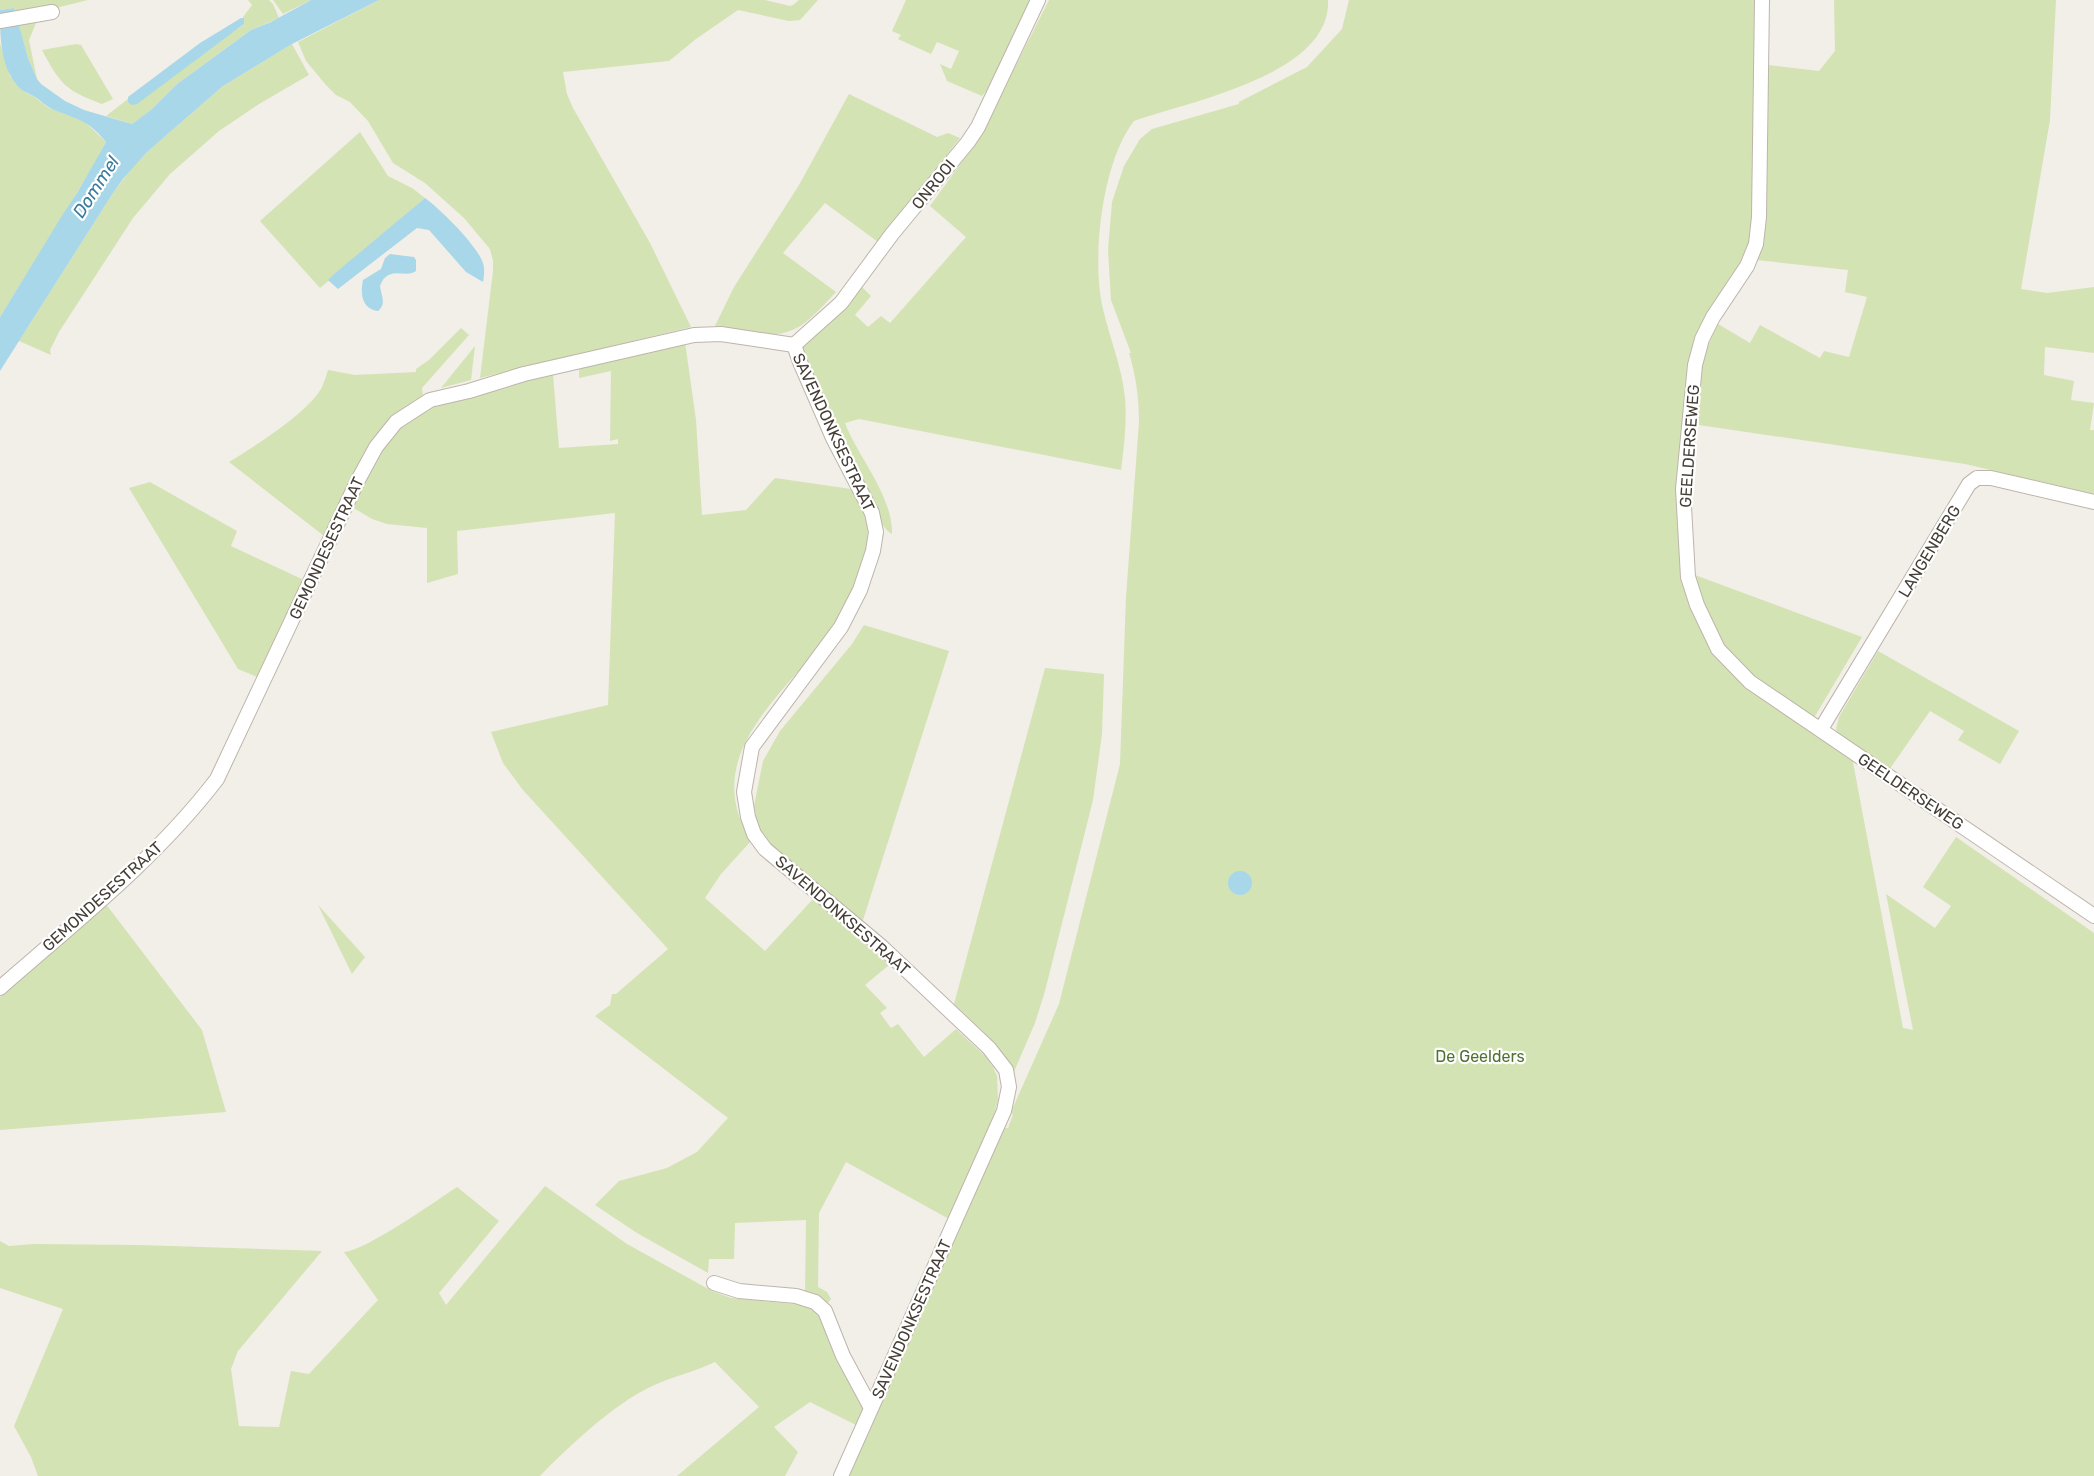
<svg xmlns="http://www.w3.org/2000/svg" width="2094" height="1476" viewBox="0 0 2094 1476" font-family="Rubik,sans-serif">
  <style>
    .green { fill: #d4e3b4 }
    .water { fill: #a9d7ea }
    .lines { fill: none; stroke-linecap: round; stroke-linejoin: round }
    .minor-casing { stroke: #bdb5ab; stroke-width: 16 }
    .minor { stroke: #fff; stroke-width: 14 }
    .labels { text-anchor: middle; stroke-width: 4.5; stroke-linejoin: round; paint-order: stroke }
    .street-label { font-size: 16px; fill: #453e37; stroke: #fff }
    .park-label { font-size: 16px; fill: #50722f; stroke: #fff }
    .water-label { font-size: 18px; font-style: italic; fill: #357a9a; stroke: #fff }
  </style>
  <rect width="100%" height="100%" fill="#f2eee8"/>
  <g class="green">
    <polygon points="0,0 88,0 44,11 16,14 14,8 0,10"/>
    <polygon points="248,0 269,0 273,4 279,18 251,30 226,48 177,84 152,109 132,124 106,116 128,99 128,102 242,26 244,24 243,17 252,5"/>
    <polygon points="273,0 311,0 283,14"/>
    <polygon points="379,0 765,0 790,6 793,5 799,0 818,0 800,20 789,21 738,10 696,39 669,61 563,72 567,94 573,108 650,243 691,327 480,378 493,271 493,261 490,249 464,218 425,183 393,163 368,121 350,102 336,95 326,85 306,61 298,42"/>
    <polygon points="906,0 1031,0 987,90 982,96 947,81 940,64 951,69 959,51 937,42 931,54 898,39 901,35 892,31"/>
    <path d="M1049,0h279c4,75 -141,102 -194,121 -32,40 -43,139 -31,188 7,30 19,58 22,89 2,24 -1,49 -4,72l-262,-51 -14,4c13,34 48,73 47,111 -15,-6 -48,-83 -57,-101l1,-8 -37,-76 37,-33 26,-29 9,9 -16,19 13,12 13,-11 9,7 76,-86 -36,-31 49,-68z"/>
    <path d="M1349,0h410l-6,242 -62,124 -6,209 27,71 140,111 51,271 10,2 -27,-136 49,34 16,-22 -28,-19 33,-50 138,96v543h-1248l158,-348h4l5,-13 -2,-3 48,-108 61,-240 6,-167 13,-175c0,-24 -3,-46 -10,-69h2l-20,-53 -3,-50 4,-48 12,-36 16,-27 12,-10 87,-25v-2l68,-35 35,-38z"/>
    <path d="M1834,0h222l-6,120 -29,169 26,4 47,-6v66l-49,-6 -1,28 30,6 -3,19 23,3 -4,27h4v64l-129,-30 -273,-40c5,-35 9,-68 26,-100l32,19 10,-18 60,33 4,-7 25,6 18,-60 -22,-5 3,-22 -92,-10 5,-12 4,-27 3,-156 51,6 16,-20z"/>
    <polygon points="38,18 29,40 37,79 28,58 17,23"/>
    <path d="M0,43l10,33 6,8 10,9 7,3 16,12 35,13 22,21c-32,59 -71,117 -106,175z"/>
    <path d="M76,44l5,1 32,54 -11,5c-36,-13 -42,-20 -60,-54z"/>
    <polygon points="292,44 309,75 259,104 219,131 170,174 133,218 59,332 50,350 51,355 19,341 113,193 132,168 146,153 223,86"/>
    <path d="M849,94l88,43 11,-4 12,5 -82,104 -53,-39 -42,50 53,39c-25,26 -39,47 -79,42 -14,-3 -28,-7 -42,-8l19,-39 65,-102z"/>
    <polygon points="360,132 388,176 412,188 425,198 320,288 260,221"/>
    <path d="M461,328l8,7 -47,53 1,8c-55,30 -73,87 -99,140l-95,-74c26,-16 77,-48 92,-73 3,-6 5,-13 7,-19l27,5 61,-3v-3l13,-9z"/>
    <path d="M685,342l11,78 6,95 44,-5 29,-32 76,11c6,11 13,22 16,35 3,18 -4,38 -10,55 -7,18 -14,35 -25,51 -45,64 -135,123 -81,211l-30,33 -16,24 60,53 49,-53 75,67 -24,20 22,23 -7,5 11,15 7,-4 26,33 32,-28 30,28 7,10 4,9 1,24 -5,19 -44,100 -103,-57 -27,51 -1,74 9,5 4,7 -4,5 -22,-11 1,-73 -71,3 -1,36h-25l-1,14 -71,-40 -42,-28 24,-24 48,-13 30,-16 31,-34 -133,-102 15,-11 2,-11h4l52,-45 -145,-159 -20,-27 -12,-31 117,-27 7,-192 -158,18 1,43 -31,9v-55l-40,-4 -15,-5 -20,-12 31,-61 17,-18 26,-22 127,-32 6,74 59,-4v-5l-8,2 1,-70 -32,7v-11z"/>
    <polygon points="475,346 471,380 441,388"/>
    <polygon points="150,482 237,531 231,546 304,580 257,677 238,669 129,488"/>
    <path d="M1695,575l167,62 -48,81c-62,-40 -102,-66 -119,-143z"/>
    <polygon points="864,625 949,651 863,920 851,915 764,838 757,824 754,806 763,761 780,731 852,644"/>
    <polygon points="1878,651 2019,731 2000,764 1958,740 1964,731 1930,711 1889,770 1838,735 1836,729 1839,717"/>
    <path d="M1045,668l59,6 -2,60 -9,66 -48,191 -10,32 -22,51c-12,-29 -36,-48 -59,-70z"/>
    <polygon points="105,903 202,1030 226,1112 0,1130 0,997"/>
    <polygon points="318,905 365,957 352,974"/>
    <path d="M545,1186l82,58 85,47 19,7 82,8 9,8 41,94 -7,17 -46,-23 -36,25 24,25 -13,24h-108l82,-69 -44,-45c-21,10 -44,15 -65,25 -37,18 -81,59 -110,89h-502l-7,-19 -17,-31 49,-117 -63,-21v-47l9,5 25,-2 105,1 183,6 -84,100 -7,18 8,57 40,1 12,-56 18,3 69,-74 -34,-48c21,-1 92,-51 113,-65l42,34 -60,72 7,12z"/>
  </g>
  <g class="water">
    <path d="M311,0h68l-87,44 -69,42 -77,67 -23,26 -10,14 -113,178v-54l63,-103 14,-21 29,-51c-18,-22 -27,-22 -52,-32 -7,-3 -13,-9 -19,-13 -7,-4 -14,-6 -19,-13 -16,-20 -16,-50 -16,-74l14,-2 14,50 9,21 4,5 24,17 19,9 48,14 20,-15 25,-25 74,-54 20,-8z"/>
    <polygon points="241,18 244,18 244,24 137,104 132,105 128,102 128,97 200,43"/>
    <path d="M425,198c15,11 52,47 58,65 2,6 1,13 0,19l-17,-10 -37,-42 -12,-2 -79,61 -10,-9 5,-5z"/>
    <path d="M390,254l24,3 2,3v11c-10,8 -28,-7 -36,15 1,9 7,18 -2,25 -16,-2 -18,-17 -15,-31l18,-11 4,-11z"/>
    <circle cx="1240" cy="883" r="12"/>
  </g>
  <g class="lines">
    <defs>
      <g id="minor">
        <polyline points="1762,0 1759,217 1756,244 1747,266 1713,317 1702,339 1695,365 1683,489 1688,577 1697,605 1718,649 1750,682 2094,916"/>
        <polyline points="0,21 52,12"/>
        <polyline points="794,345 800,362 833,438 872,513 876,532 873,551 860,590 841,627 752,747 744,792 748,817 754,834 765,849 882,947 989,1048 1006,1070 1009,1087 1004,1111 841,1476"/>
        <polyline points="794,345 841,303 892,234 968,142 978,127 1038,0"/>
        <polyline points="1821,729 1969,484 1977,478 1991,478 2094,502"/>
        <path d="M0,988c75,-66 156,-129 217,-209l140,-297 19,-35 20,-25 34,-22 39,-9 55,-17 170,-39 27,-1 73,11"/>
        <polyline points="714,1283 739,1291 796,1296 815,1302 825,1311 843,1356 871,1408"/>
      </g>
    </defs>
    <use href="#minor" class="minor-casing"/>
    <use href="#minor" class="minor"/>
  </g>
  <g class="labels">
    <g class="street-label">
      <text transform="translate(933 184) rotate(-51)" y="6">ONROOI</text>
      <text transform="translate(834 432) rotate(65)" y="6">SAVENDONKSESTRAAT</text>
      <text transform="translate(1689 446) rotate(-86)" y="6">GEELDERSEWEG</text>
      <text transform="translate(326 548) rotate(-65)" y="6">GEMONDESESTRAAT</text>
      <text transform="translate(1929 551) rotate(-59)" y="6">LANGENBERG</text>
      <text transform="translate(1911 791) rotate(34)" y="6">GEELDERSEWEG</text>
      <text transform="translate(102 896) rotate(-42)" y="6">GEMONDESESTRAAT</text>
      <text transform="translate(843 915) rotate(41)" y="6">SAVENDONKSESTRAAT</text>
      <text transform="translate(911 1319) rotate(-66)" y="6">SAVENDONKSESTRAAT</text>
    </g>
    <g class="park-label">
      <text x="1480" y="1062">De Geelders</text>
    </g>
    <g class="water-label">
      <text transform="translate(96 187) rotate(-57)" y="6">Dommel</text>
    </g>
  </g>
</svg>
